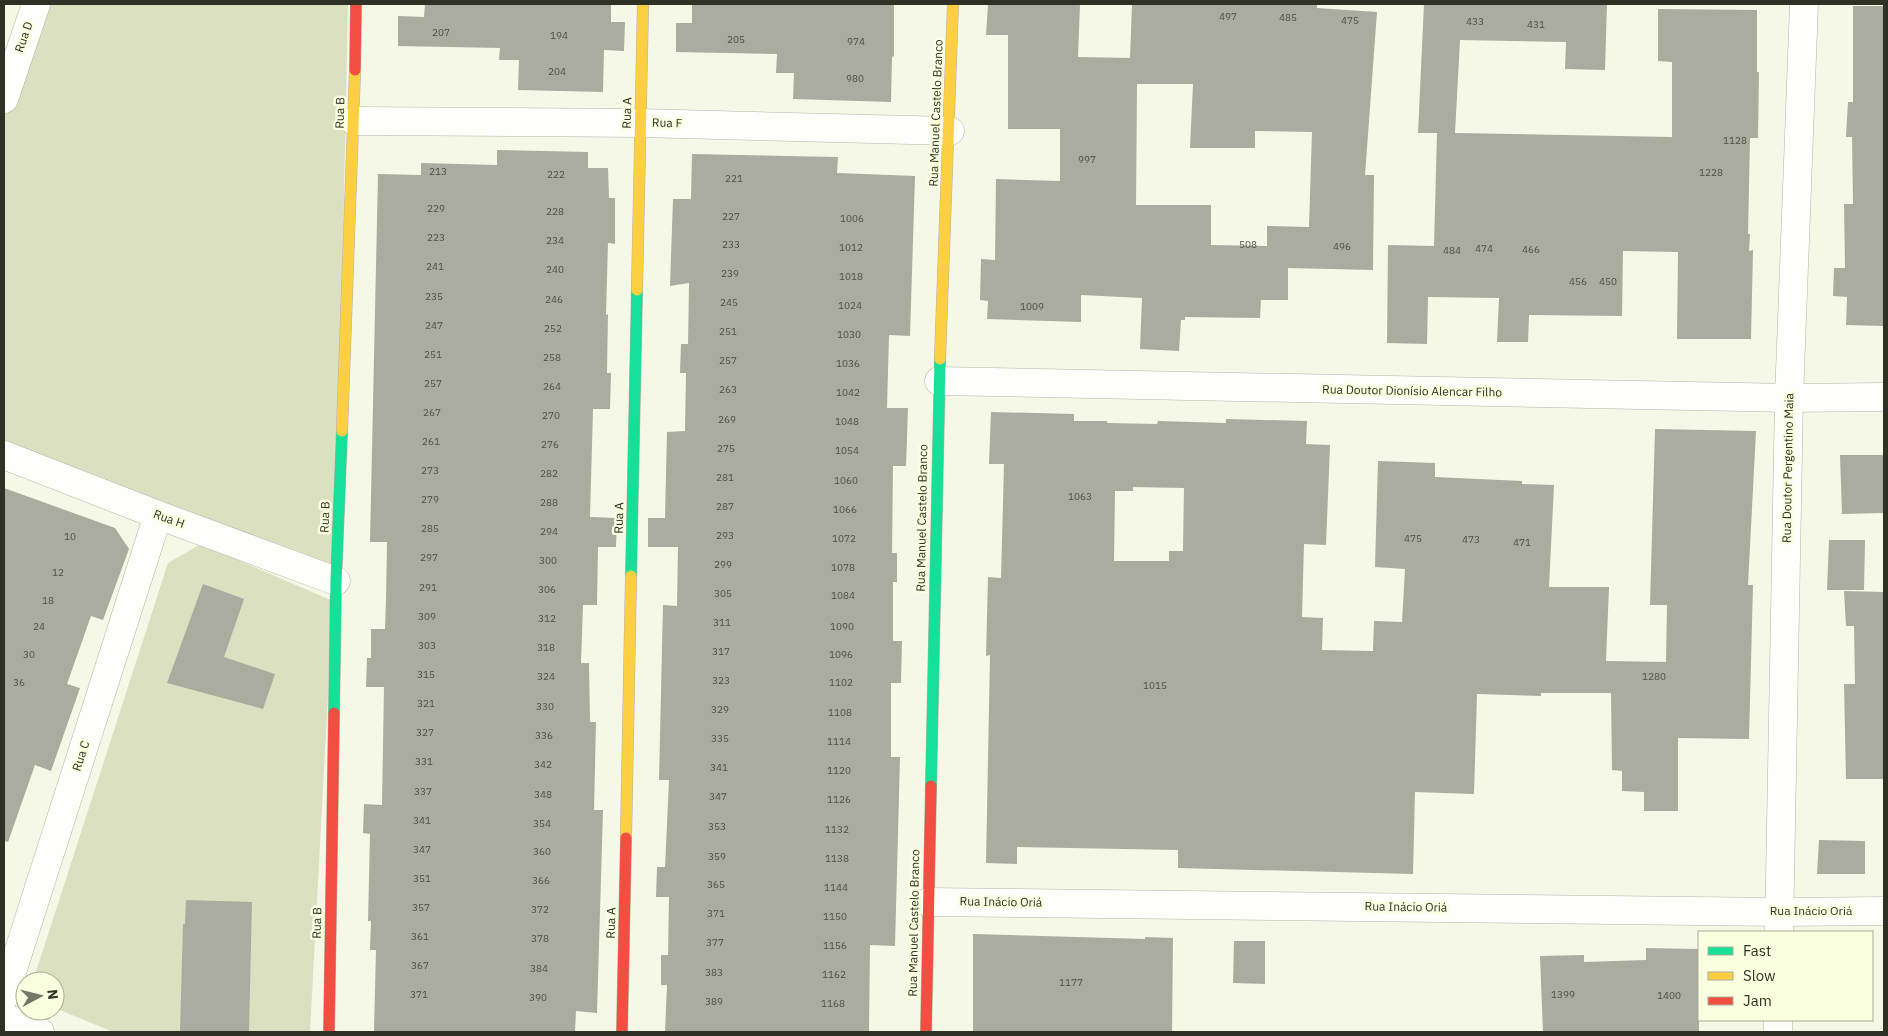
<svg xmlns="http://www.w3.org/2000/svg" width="1888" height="1036" viewBox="0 0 1888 1036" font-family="'IBM Plex Sans',sans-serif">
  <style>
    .green { fill: #dbe0c1 }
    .building { fill: #aaac9f; fill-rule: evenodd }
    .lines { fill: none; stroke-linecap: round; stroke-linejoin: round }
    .street-casing { stroke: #b3b5a8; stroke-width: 29 }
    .fast-casing { stroke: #b3b5a8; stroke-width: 12 }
    .slow-casing { stroke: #b3b5a8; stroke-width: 12 }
    .jam-casing { stroke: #b3b5a8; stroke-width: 12 }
    .street { stroke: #fefefb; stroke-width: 28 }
    .fast { stroke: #16e098; stroke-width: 11 }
    .slow { stroke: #ffcf43; stroke-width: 11 }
    .jam { stroke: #f24e42; stroke-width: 11 }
    .labels { text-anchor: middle; stroke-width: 5; stroke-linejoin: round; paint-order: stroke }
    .number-label { font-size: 10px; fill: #4e5044 }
    .street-label { font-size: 12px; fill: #303125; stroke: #faffe0 }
  </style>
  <rect width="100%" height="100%" fill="#f5f8e7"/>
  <g class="green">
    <polygon points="42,4 348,4 336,581 4,454 4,112"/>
    <polygon points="201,544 333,601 310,1032 113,1032 55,1008 55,981 33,981 168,563"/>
  </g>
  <g class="building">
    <polygon points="425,4 611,4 611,22 625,22 624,51 604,50 603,92 518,90 519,60 499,60 500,48 398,46 398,16 424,17"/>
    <polygon points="692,4 894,4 894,56 892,57 891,102 793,99 794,73 776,73 777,54 676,52 676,23 692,23"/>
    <path d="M988,4h92l-2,53 52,1 2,-54h185v4l60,4 -12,163h9l-1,95 -85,-2v32h-27l-1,18 -75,-1v3h-4l-2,31 -39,-2 2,-51 -61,-3v27l-94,-3 1,-18 -8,-1 1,-41 14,1 1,-81 64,2v-52h-52v-94h-22zM1137,84h56l-3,64h65v-17l57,1 -3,95 -42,-1v20l-56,-1v-40h-75z"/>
    <polygon points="1424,4 1607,4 1605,70 1565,69 1566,42 1460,40 1455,133 1672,137 1672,62 1658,61 1658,9 1757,10 1757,72 1759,72 1758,138 1750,138 1748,234 1750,234 1749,251 1753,250 1751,339 1677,339 1678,252 1623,251 1622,316 1529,315 1528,342 1497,342 1499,298 1428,297 1427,344 1387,343 1388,245 1434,246 1437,133 1418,133"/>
    <polygon points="1853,6 1884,6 1884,326 1846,325 1847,297 1833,296 1834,268 1845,268 1844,204 1853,204 1852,137 1846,137 1848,102 1853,102"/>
    <polygon points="497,150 588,152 588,168 608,168 609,198 615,198 615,244 608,243 606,315 608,314 607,373 611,373 610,409 593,409 590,517 617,518 616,547 598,547 597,605 583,605 581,663 589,663 590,722 596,722 594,810 603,810 597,1013 576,1011 575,1032 374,1032 376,950 370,950 371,921 368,921 370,834 363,833 364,804 382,805 384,687 366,687 367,658 371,658 371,629 385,629 386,600 387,542 370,542 378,174 421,175 421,163 497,165"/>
    <polygon points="692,154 838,157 837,173 915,176 910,336 889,335 887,408 908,408 906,466 893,466 892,553 897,553 897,582 893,582 893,641 902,641 901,683 891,683 891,757 900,757 895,946 870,945 869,1032 665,1032 667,985 661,985 661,955 668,955 669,897 656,897 657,867 665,867 669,780 659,780 663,605 677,606 678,547 648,547 648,518 665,518 667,432 685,431 686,373 680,373 681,344 688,344 689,283 670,286 673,199 691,199"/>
    <path d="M991,412l83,2v7h33v2l50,1 1,-3 68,2v-4l81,2 -1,23 24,1 -4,100 -22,-1 -2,73 21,1 -1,32 51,1 1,-30 28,1 3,-53 -30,-2 3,-106 57,2v14l87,4v3l32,1 -5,102h60l-3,74 60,1 1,-57h-17l5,-176 101,2 -8,154h5l-4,154 -71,-1v73h-34v-19l-22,-1v-20l-10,-1 -1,-77h-70v3l-64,-2 -3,100 -59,-2 -2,82 -235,-6v-18l-161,-3v17l-31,-1 4,-208 -4,1 2,-79 13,1 3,-114h-15zM1133,487l51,1 -1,63h-14v10h-55l1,-70h18z"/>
    <polygon points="1840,455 1884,455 1884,513 1842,514"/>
    <polygon points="4,488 115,528 129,549 103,620 91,616 67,684 80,688 51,771 35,765 8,842 4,841"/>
    <polygon points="1829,540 1865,540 1864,590 1827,590"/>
    <polygon points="203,584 244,599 224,657 275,674 263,709 167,683"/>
    <polygon points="1844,591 1884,592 1884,779 1846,779 1844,684 1855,684 1854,626 1846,626"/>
    <polygon points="1819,840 1865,841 1865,874 1817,874"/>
    <polygon points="186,900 252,902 249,1032 180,1032 183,924 185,924"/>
    <polygon points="973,934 1145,939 1145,937 1173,938 1172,1032 973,1032"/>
    <polygon points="1234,941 1265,941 1265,984 1233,983"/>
    <polygon points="1646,948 1699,949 1699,1032 1543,1032 1540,956 1584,955 1584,962 1646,960"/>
  </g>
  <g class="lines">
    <defs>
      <g id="street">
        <polyline points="4,99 36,4"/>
        <polyline points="354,121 640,123 950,131"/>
        <polyline points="939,381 1789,398 1884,397"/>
        <polyline points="4,455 158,515 336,581"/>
        <polyline points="928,902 1780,912 1884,911"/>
        <polyline points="1779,932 1789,398 1804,4"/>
        <polyline points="4,997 158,515"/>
        <polyline points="4,1017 40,1032"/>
        <polyline points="1778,1032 1778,1020"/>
      </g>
      <g id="fast">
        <polyline points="631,576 637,290"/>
        <polyline points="334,713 336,581 342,431"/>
        <polyline points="931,786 940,359"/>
      </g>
      <g id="slow">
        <polyline points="637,290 643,4"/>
        <polyline points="940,359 953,4"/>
        <polyline points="342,431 355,70"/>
        <polyline points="626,838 631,576"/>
      </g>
      <g id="jam">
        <polyline points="355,70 356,4"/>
        <polyline points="329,1032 334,713"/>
        <polyline points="622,1032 626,838"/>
        <polyline points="926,1032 931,786"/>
      </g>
    </defs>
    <use href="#street" class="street-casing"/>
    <use href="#fast" class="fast-casing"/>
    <use href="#slow" class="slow-casing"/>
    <use href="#jam" class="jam-casing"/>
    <use href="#street" class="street"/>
    <use href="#fast" class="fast"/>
    <use href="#slow" class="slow"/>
    <use href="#jam" class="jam"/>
  </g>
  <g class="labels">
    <g class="number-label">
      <text x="1228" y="20">497</text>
      <text x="1288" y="21">485</text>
      <text x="1350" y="24">475</text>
      <text x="1475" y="25">433</text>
      <text x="1536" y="28">431</text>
      <text x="441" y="36">207</text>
      <text x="559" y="39">194</text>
      <text x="736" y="43">205</text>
      <text x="856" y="45">974</text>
      <text x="557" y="75">204</text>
      <text x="855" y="82">980</text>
      <text x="1735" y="144">1128</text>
      <text x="1087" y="163">997</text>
      <text x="438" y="175">213</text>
      <text x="1711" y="176">1228</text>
      <text x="556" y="178">222</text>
      <text x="734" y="182">221</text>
      <text x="436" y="212">229</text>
      <text x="555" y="215">228</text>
      <text x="731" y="220">227</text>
      <text x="852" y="222">1006</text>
      <text x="436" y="241">223</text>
      <text x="555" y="244">234</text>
      <text x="731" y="248">233</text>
      <text x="1248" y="248">508</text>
      <text x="1342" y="250">496</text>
      <text x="851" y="251">1012</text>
      <text x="1484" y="252">474</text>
      <text x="1531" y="253">466</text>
      <text x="1452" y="254">484</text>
      <text x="435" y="270">241</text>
      <text x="555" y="273">240</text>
      <text x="730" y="277">239</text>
      <text x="851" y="280">1018</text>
      <text x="1578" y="285">456</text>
      <text x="1608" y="285">450</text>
      <text x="434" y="300">235</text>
      <text x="554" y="303">246</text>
      <text x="729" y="306">245</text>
      <text x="850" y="309">1024</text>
      <text x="1032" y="310">1009</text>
      <text x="434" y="329">247</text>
      <text x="553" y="332">252</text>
      <text x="728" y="335">251</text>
      <text x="849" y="338">1030</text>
      <text x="433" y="358">251</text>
      <text x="552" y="361">258</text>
      <text x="728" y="364">257</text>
      <text x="848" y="367">1036</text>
      <text x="433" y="387">257</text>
      <text x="552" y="390">264</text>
      <text x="728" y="393">263</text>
      <text x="848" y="396">1042</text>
      <text x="432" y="416">267</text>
      <text x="551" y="419">270</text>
      <text x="727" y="423">269</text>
      <text x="847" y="425">1048</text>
      <text x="431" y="445">261</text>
      <text x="550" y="448">276</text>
      <text x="726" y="452">275</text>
      <text x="847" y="454">1054</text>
      <text x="430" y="474">273</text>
      <text x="549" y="477">282</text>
      <text x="725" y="481">281</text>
      <text x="846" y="484">1060</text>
      <text x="1080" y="500">1063</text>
      <text x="430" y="503">279</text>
      <text x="549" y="506">288</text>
      <text x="725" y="510">287</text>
      <text x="845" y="513">1066</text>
      <text x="430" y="532">285</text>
      <text x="549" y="535">294</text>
      <text x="725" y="539">293</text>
      <text x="70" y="540">10</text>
      <text x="844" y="542">1072</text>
      <text x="1413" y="542">475</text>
      <text x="1471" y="543">473</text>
      <text x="1522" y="546">471</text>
      <text x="429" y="561">297</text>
      <text x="548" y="564">300</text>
      <text x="723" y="568">299</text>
      <text x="843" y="571">1078</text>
      <text x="58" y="576">12</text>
      <text x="428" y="591">291</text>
      <text x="547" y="593">306</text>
      <text x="723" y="597">305</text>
      <text x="843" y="599">1084</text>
      <text x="48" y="604">18</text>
      <text x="427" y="620">309</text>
      <text x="547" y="622">312</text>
      <text x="722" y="626">311</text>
      <text x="39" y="630">24</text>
      <text x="842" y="630">1090</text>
      <text x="427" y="649">303</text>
      <text x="546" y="651">318</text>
      <text x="721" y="655">317</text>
      <text x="29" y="658">30</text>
      <text x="841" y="658">1096</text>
      <text x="426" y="678">315</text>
      <text x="546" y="680">324</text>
      <text x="1654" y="680">1280</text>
      <text x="721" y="684">323</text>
      <text x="19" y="686">36</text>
      <text x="841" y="686">1102</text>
      <text x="1155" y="689">1015</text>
      <text x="426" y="707">321</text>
      <text x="545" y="710">330</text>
      <text x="720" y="713">329</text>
      <text x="840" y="716">1108</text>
      <text x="425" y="736">327</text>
      <text x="544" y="739">336</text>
      <text x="720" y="742">335</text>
      <text x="839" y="745">1114</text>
      <text x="424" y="765">331</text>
      <text x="543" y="768">342</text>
      <text x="719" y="771">341</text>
      <text x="839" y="774">1120</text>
      <text x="423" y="795">337</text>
      <text x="543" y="798">348</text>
      <text x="718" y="800">347</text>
      <text x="839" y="803">1126</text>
      <text x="422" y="824">341</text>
      <text x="542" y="827">354</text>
      <text x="717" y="830">353</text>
      <text x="837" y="833">1132</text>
      <text x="422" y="853">347</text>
      <text x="542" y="855">360</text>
      <text x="717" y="860">359</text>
      <text x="837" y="862">1138</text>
      <text x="422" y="882">351</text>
      <text x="541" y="884">366</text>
      <text x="716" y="888">365</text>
      <text x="836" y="891">1144</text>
      <text x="421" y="911">357</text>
      <text x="540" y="913">372</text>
      <text x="716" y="917">371</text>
      <text x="835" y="920">1150</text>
      <text x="420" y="940">361</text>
      <text x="540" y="942">378</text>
      <text x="715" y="946">377</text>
      <text x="835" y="949">1156</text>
      <text x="420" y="969">367</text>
      <text x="539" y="972">384</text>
      <text x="714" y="976">383</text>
      <text x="834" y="978">1162</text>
      <text x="1071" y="986">1177</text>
      <text x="419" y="998">371</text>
      <text x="1563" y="998">1399</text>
      <text x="1669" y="999">1400</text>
      <text x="538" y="1001">390</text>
      <text x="714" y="1005">389</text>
      <text x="833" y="1007">1168</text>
    </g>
    <g class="street-label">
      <text transform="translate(24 37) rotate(-71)" y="4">Rua D</text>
      <text transform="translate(340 113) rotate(-89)" y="4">Rua B</text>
      <text transform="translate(627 113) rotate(-89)" y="4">Rua A</text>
      <text transform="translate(936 113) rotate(-88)" y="4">Rua Manuel Castelo Branco</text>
      <text transform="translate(667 123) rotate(1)" y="4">Rua F</text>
      <text transform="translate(1412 391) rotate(1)" y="4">Rua Doutor Dionísio Alencar Filho</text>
      <text transform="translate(1788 468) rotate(-89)" y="4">Rua Doutor Pergentino Maia</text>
      <text transform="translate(325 517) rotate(-88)" y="4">Rua B</text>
      <text transform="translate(619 518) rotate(-89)" y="4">Rua A</text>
      <text transform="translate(922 518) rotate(-89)" y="4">Rua Manuel Castelo Branco</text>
      <text transform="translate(169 519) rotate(20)" y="4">Rua H</text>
      <text transform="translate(81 756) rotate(-72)" y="4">Rua C</text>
      <text transform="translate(1001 902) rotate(1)" y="4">Rua Inácio Oriá</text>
      <text transform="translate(1406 907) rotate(1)" y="4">Rua Inácio Oriá</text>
      <text x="1811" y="915">Rua Inácio Oriá</text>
      <text transform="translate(317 923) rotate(-89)" y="4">Rua B</text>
      <text transform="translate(611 923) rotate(-89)" y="4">Rua A</text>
      <text transform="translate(914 923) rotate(-89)" y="4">Rua Manuel Castelo Branco</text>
    </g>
  </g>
  <rect width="1888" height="1036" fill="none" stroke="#303125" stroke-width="10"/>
  <rect x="1698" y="931" width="175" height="90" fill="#faffe0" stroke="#a9ad95"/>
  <rect x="1708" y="947" width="25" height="8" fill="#16e098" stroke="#a9ad95"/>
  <text x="1743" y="956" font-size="15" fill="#303125">Fast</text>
  <rect x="1708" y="972" width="25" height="8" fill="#ffcf43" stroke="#a9ad95"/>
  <text x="1743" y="981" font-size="15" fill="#303125">Slow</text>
  <rect x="1708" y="997" width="25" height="8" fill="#f24e42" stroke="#a9ad95"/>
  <text x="1743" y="1006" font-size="15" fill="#303125">Jam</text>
  <g transform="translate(40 996) rotate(83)"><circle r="24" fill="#faffe0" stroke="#a9ad95"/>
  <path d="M0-4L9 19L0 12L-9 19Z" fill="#757769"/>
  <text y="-8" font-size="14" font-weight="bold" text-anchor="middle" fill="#303125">N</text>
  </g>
</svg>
